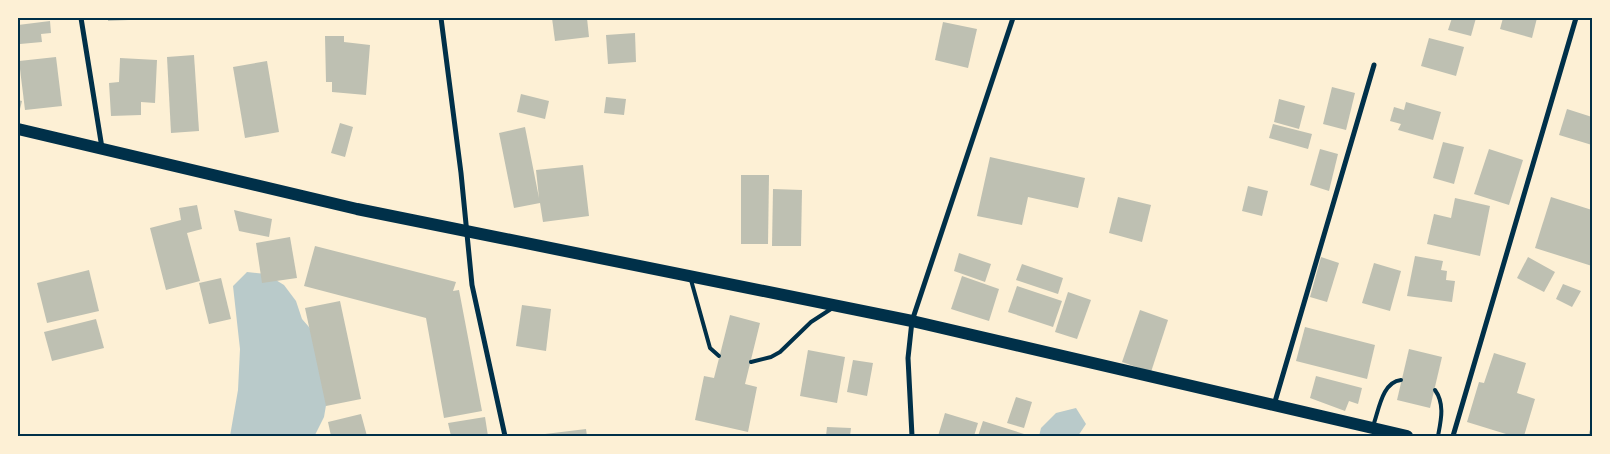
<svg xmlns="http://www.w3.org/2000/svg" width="1610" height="454" viewBox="0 0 1610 454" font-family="'Fira Sans Condensed',sans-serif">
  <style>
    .green { fill: #b9caca }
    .building { fill: #bec0b2 }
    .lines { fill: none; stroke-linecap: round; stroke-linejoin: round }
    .service { stroke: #003049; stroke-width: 4 }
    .minor { stroke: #003049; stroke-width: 5 }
    .primary { stroke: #003049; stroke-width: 12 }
    .neatline { fill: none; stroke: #003049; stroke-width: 2 }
  </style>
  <rect width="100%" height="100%" fill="#fdf0d5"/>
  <g class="green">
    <polygon points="247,272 266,274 284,285 296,301 302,319 329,350 329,388 324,417 315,435 317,436 230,436 238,390 240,349 233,286"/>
    <polygon points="1076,408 1086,424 1078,436 1039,436 1041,428 1056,413"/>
  </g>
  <g class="building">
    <polygon points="108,18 150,18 150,19 108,21"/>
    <polygon points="552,18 587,18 589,37 555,41"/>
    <polygon points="1452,18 1476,18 1471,36 1448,30"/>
    <polygon points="1503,18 1537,18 1532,38 1500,29"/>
    <polygon points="50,21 51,33 41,34 42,42 20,44 18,25"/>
    <polygon points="943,22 977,29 968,68 935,60"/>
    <polygon points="635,33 636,62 608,64 606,35"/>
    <polygon points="325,36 344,36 344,42 370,45 366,95 332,92 332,82 326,82"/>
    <polygon points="1429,38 1464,47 1456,76 1421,66"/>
    <polygon points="194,55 199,131 171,133 167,57"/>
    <polygon points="56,57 62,106 25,110 19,61"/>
    <polygon points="120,58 157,60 155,103 141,102 141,115 111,116 109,83 119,82"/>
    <polygon points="267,61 279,132 245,138 233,67"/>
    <polygon points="1332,87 1355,93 1346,130 1323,124"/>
    <polygon points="521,94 549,101 545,119 517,112"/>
    <polygon points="606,97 626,99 624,115 604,113"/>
    <polygon points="1279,99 1305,106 1299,129 1274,122"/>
    <polygon points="18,100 22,101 18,117"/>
    <polygon points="1406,102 1441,112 1433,140 1398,130 1401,124 1390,121 1394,107 1404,110"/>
    <polygon points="1567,109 1592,117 1592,145 1559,135"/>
    <polygon points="340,123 353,127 345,157 331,153"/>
    <polygon points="1273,124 1312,134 1308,149 1269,138"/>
    <polygon points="525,127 539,198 536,170 583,165 589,216 543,222 540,203 514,208 499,133"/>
    <polygon points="1443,142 1464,147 1454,184 1433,178"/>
    <polygon points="1320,149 1338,154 1329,191 1310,185"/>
    <polygon points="1489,149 1523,160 1509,205 1474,194"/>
    <polygon points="990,157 1085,178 1078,208 1028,197 1022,225 977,216"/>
    <polygon points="741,175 769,175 768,244 741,244"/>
    <polygon points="1248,186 1268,191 1262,216 1242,211"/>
    <polygon points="773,189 802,190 801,246 772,246"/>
    <polygon points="1118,197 1151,205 1142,242 1109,233"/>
    <polygon points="1551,197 1592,210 1592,266 1535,248"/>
    <polygon points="1455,198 1490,206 1480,256 1427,244 1434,214 1451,218"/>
    <polygon points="197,205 202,229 187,233 200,281 166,290 150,228 181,220 179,208"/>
    <polygon points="234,210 272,219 269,237 239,231"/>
    <polygon points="290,237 297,278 262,283 256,243"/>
    <polygon points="315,246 456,282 453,291 459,290 482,411 444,418 426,318 304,286"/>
    <polygon points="959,253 991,264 985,282 954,271"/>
    <polygon points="1415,256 1443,261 1441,270 1447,271 1446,280 1455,281 1452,302 1407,296"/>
    <polygon points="1321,257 1339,263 1327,302 1310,297"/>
    <polygon points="1528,257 1555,272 1544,292 1517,278"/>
    <polygon points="1374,263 1401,271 1390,311 1362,303"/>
    <polygon points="1022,264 1063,278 1058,294 1016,280"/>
    <polygon points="89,270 99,311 47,323 37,283"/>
    <polygon points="962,276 999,289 989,321 951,309"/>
    <polygon points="221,278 231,319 209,324 199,283"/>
    <polygon points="1563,284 1581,291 1572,307 1556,299"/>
    <polygon points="1017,286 1062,301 1053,327 1008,312"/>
    <polygon points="1068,292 1091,300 1077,339 1055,332"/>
    <polygon points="340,301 361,399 326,406 305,308"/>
    <polygon points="522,305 551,309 546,351 516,346"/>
    <polygon points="1140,310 1168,320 1151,372 1122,362"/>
    <polygon points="730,315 760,323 745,384 757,387 748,432 695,420 704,376 714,378"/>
    <polygon points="96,319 104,348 52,361 44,332"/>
    <polygon points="1305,327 1375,345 1367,379 1296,361"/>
    <polygon points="1409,349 1442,357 1430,408 1397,400"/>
    <polygon points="808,350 845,357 837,403 800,396"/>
    <polygon points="1494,353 1526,363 1517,393 1535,399 1524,436 1505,436 1506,434 1467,422 1479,382 1484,383"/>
    <polygon points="853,360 873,363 867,396 847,392"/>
    <polygon points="1316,376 1362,388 1358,404 1349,401 1345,411 1310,398"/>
    <polygon points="1016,397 1032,402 1024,428 1007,423"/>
    <polygon points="945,413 978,423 974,436 938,436"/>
    <polygon points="361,414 367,436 331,436 328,422"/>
    <polygon points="485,417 488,436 451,436 448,423"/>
    <polygon points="983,421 1024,434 1023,436 978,436"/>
    <polygon points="1592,423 1592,436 1588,436"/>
    <polygon points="827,427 851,428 850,436 826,436"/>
    <polygon points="586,429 587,436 545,436 545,434"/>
    <polygon points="859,434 874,435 874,436 858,436"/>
  </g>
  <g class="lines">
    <g class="service">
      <polyline points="691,280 710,348 719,356"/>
      <polyline points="751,362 771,357 780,352 811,322 831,309"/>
      <path d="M1435,390c10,14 6,30 3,46"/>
      <path d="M1373,426c6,-16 9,-44 28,-46"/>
    </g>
    <g class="minor">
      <polyline points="81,18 102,148"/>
      <polyline points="441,18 461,173 472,285 505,436"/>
      <polyline points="1274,405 1374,65"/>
      <polyline points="912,436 908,358 912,321 1013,18"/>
      <polyline points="1453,436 1576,18"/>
    </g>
    <polyline class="primary" points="18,129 357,209 912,321 1407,436"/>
  </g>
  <rect width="1610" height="454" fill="none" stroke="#fdf0d5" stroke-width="38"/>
  <rect x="19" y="19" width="1572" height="416" class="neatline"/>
</svg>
